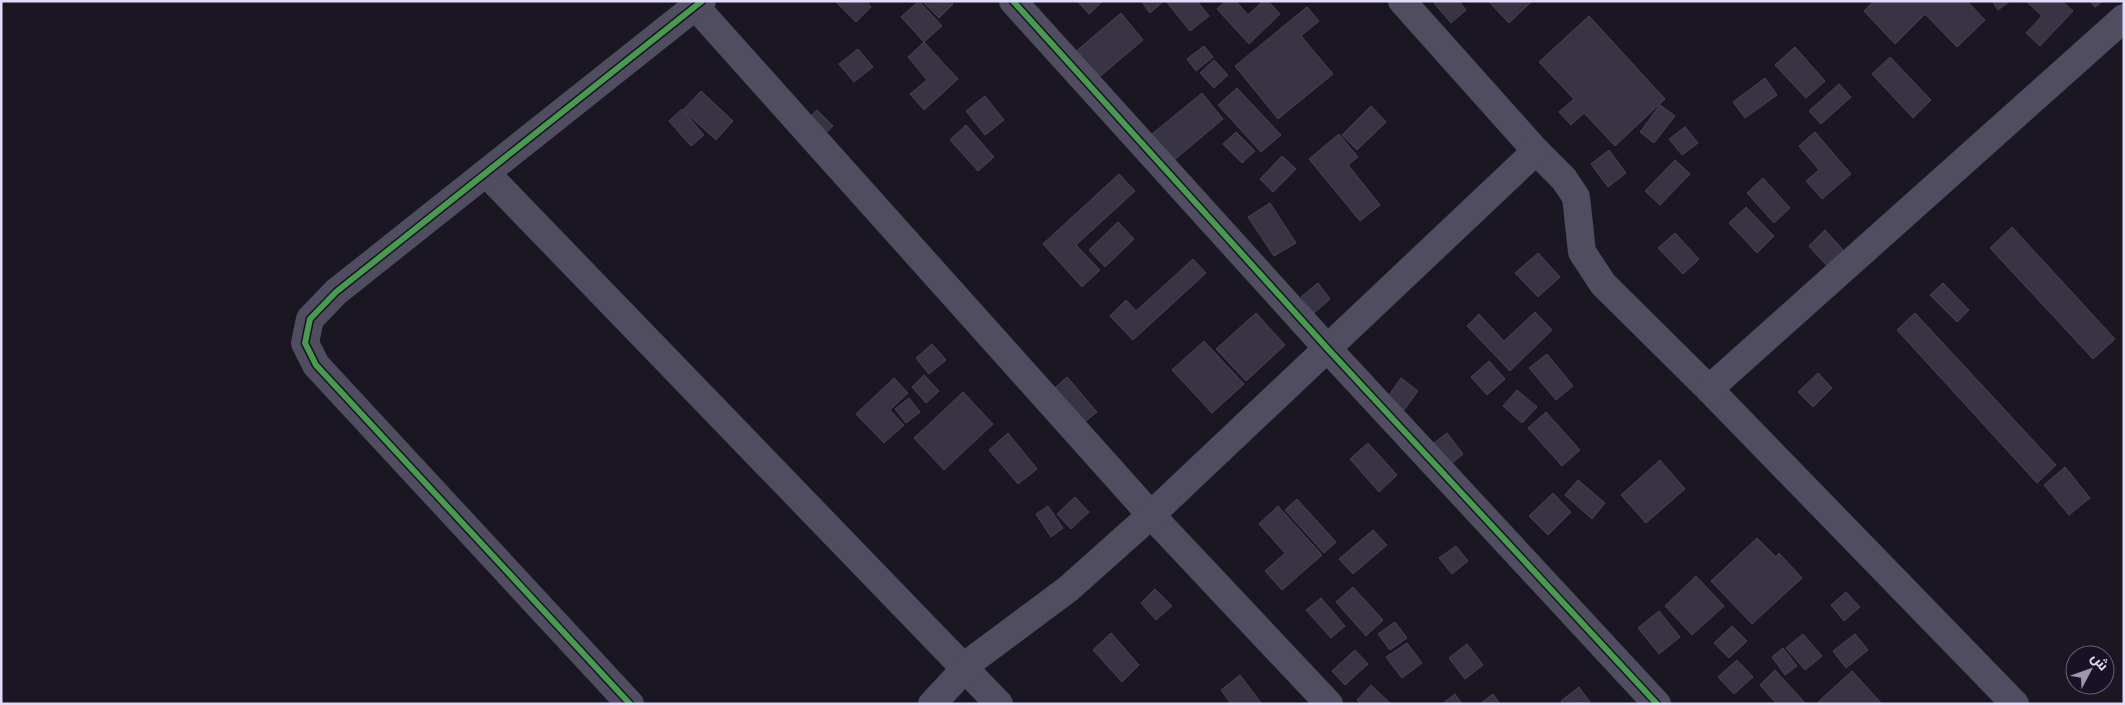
<svg xmlns="http://www.w3.org/2000/svg" width="2125" height="705" viewBox="0 0 2125 705" font-family="Lato,Cairo,sans-serif">
  <style>
    .building { fill: #393443; stroke: #484354 }
    .lines { fill: none; stroke-linecap: round; stroke-linejoin: round }
    .street { stroke: #504d61; stroke-width: 28 }
    .cycleway-casing { stroke: #181226; stroke-width: 9 }
    .cycleway { stroke: #469c4c; stroke-width: 6 }
  </style>
  <rect width="100%" height="100%" fill="#1a1622"/>
  <g class="building">
    <polygon points="835,1 866,1 871,7 856,22"/>
    <polygon points="919,1 942,26 924,42 901,17"/>
    <polygon points="926,1 950,1 953,4 939,18 924,3"/>
    <polygon points="1077,1 1103,1 1089,14"/>
    <polygon points="1141,1 1164,1 1150,13"/>
    <polygon points="1166,1 1197,1 1209,16 1190,31"/>
    <polygon points="1226,1 1236,1 1248,15 1263,1 1268,1 1280,14 1249,44 1217,9"/>
    <polygon points="1436,1 1459,1 1466,10 1451,23 1434,3"/>
    <polygon points="1488,1 1532,1 1509,23"/>
    <polygon points="1874,1 1967,1 1985,20 1957,47 1925,14 1895,44 1864,11"/>
    <polygon points="1992,1 2010,1 1998,10"/>
    <polygon points="2026,1 2062,1 2073,11 2040,46 2026,33 2042,16"/>
    <polygon points="2090,1 2103,1 2095,7"/>
    <polygon points="1307,7 1319,21 1301,36 1333,74 1278,119 1235,66"/>
    <polygon points="1121,13 1143,40 1097,79 1074,53"/>
    <polygon points="1589,16 1665,99 1615,146 1584,113 1571,125 1559,112 1574,99 1539,62"/>
    <polygon points="924,42 958,79 924,110 910,94 927,80 908,57"/>
    <polygon points="1204,46 1213,57 1196,71 1187,59"/>
    <polygon points="1795,47 1825,81 1806,98 1775,65"/>
    <polygon points="858,49 873,67 854,82 839,64"/>
    <polygon points="1890,57 1931,100 1913,118 1872,74"/>
    <polygon points="1214,60 1228,75 1214,88 1200,73"/>
    <polygon points="1765,78 1777,95 1745,118 1733,102"/>
    <polygon points="1839,84 1851,97 1821,124 1809,111"/>
    <polygon points="1237,88 1281,135 1261,152 1218,105"/>
    <polygon points="701,91 733,121 716,140 683,110"/>
    <polygon points="1202,93 1223,119 1173,161 1152,134"/>
    <polygon points="985,96 1004,120 985,135 966,111"/>
    <polygon points="1660,105 1675,116 1654,143 1640,132"/>
    <polygon points="1371,106 1386,122 1357,150 1342,135"/>
    <polygon points="682,109 704,135 691,146 669,121"/>
    <polygon points="817,110 833,126 815,143 799,127"/>
    <polygon points="966,125 994,157 978,171 950,140"/>
    <polygon points="1685,127 1698,143 1682,155 1669,139"/>
    <polygon points="1236,132 1255,151 1242,163 1223,144"/>
    <polygon points="1815,132 1851,174 1822,199 1806,181 1819,170 1799,146"/>
    <polygon points="1339,134 1358,157 1348,165 1380,205 1360,221 1309,159"/>
    <polygon points="1609,150 1626,173 1608,187 1591,164"/>
    <polygon points="1282,156 1296,169 1273,192 1260,179"/>
    <polygon points="1675,160 1690,174 1660,205 1645,191"/>
    <polygon points="1119,174 1135,191 1076,245 1100,270 1082,287 1043,244"/>
    <polygon points="1763,178 1790,208 1774,223 1747,193"/>
    <polygon points="1270,203 1296,243 1274,256 1248,217"/>
    <polygon points="1746,207 1774,236 1757,253 1729,223"/>
    <polygon points="1118,222 1134,239 1105,267 1089,250"/>
    <polygon points="2012,227 2115,339 2093,359 1990,248"/>
    <polygon points="1825,230 1854,262 1837,277 1809,246"/>
    <polygon points="1675,233 1699,259 1683,274 1658,248"/>
    <polygon points="1538,253 1560,277 1538,297 1515,273"/>
    <polygon points="1193,259 1206,273 1133,340 1110,316 1126,300 1136,311"/>
    <polygon points="1318,283 1330,299 1314,313 1301,297"/>
    <polygon points="1943,283 1969,310 1957,322 1930,295"/>
    <polygon points="1535,312 1552,330 1510,371 1467,326 1479,314 1504,341"/>
    <polygon points="1256,313 1285,345 1246,381 1216,349"/>
    <polygon points="1915,313 2056,465 2037,483 1897,330"/>
    <polygon points="1204,341 1244,384 1212,413 1172,370"/>
    <polygon points="932,344 946,360 929,374 916,358"/>
    <polygon points="1547,354 1573,386 1556,400 1529,368"/>
    <polygon points="1489,361 1505,379 1487,395 1471,377"/>
    <polygon points="1818,373 1832,388 1813,407 1798,392"/>
    <polygon points="924,375 939,391 926,403 912,387"/>
    <polygon points="1067,377 1097,412 1077,428 1048,394"/>
    <polygon points="894,378 908,393 890,410 904,425 884,443 856,414"/>
    <polygon points="1401,378 1418,391 1404,410 1387,398"/>
    <polygon points="1517,390 1537,407 1522,423 1503,406"/>
    <polygon points="963,392 993,424 944,470 914,438"/>
    <polygon points="909,398 920,412 906,423 895,409"/>
    <polygon points="1546,412 1580,450 1562,466 1528,428"/>
    <polygon points="1008,433 1037,469 1018,484 989,450"/>
    <polygon points="1447,433 1463,454 1451,464 1434,443"/>
    <polygon points="1368,443 1397,475 1379,492 1350,459"/>
    <polygon points="1660,460 1685,489 1646,523 1621,495"/>
    <polygon points="2065,467 2090,498 2069,515 2044,485"/>
    <polygon points="1578,480 1605,503 1592,519 1565,495"/>
    <polygon points="1553,493 1571,512 1548,535 1529,516"/>
    <polygon points="1075,497 1089,512 1071,529 1057,514"/>
    <polygon points="1297,499 1336,542 1324,553 1285,510"/>
    <polygon points="1048,506 1063,528 1051,537 1036,514"/>
    <polygon points="1278,506 1322,555 1282,590 1265,571 1285,553 1259,524"/>
    <polygon points="1373,530 1387,545 1353,574 1339,559"/>
    <polygon points="1757,538 1776,557 1779,553 1802,578 1752,624 1711,581"/>
    <polygon points="1456,546 1468,561 1452,574 1439,558"/>
    <polygon points="1696,576 1724,606 1692,635 1665,606"/>
    <polygon points="1353,587 1383,620 1366,636 1336,602"/>
    <polygon points="1155,589 1172,606 1156,620 1141,603"/>
    <polygon points="1846,592 1860,607 1844,621 1831,605"/>
    <polygon points="1321,598 1345,626 1331,638 1306,610"/>
    <polygon points="1659,611 1680,637 1659,654 1638,628"/>
    <polygon points="1395,622 1407,638 1390,650 1378,634"/>
    <polygon points="1732,626 1747,641 1729,658 1714,643"/>
    <polygon points="1111,633 1139,665 1122,682 1093,650"/>
    <polygon points="1803,634 1822,656 1805,670 1786,648"/>
    <polygon points="1855,634 1868,650 1846,668 1833,651"/>
    <polygon points="1407,643 1422,663 1402,678 1386,657"/>
    <polygon points="1467,644 1483,665 1465,679 1449,658"/>
    <polygon points="1783,648 1797,666 1785,675 1772,657"/>
    <polygon points="1355,650 1368,664 1345,685 1332,671"/>
    <polygon points="1737,660 1753,677 1734,694 1718,677"/>
    <polygon points="1775,670 1806,704 1777,704 1760,685"/>
    <polygon points="1852,671 1882,704 1819,704 1818,702"/>
    <polygon points="1240,675 1262,704 1231,704 1221,690"/>
    <polygon points="1371,685 1391,704 1361,704 1357,700"/>
    <polygon points="1579,687 1590,702 1563,704 1561,701"/>
    <polygon points="1455,694 1462,704 1442,704"/>
    <polygon points="1493,694 1500,704 1480,704"/>
  </g>
  <g class="lines">
    <g class="street">
      <polyline points="1013,1 1327,348 1657,704"/>
      <polyline points="1402,1 1536,151 1564,179 1576,197 1582,252 1603,284 1709,389 2015,704"/>
      <polyline points="695,6 1151,515 1329,704"/>
      <polyline points="486,173 999,704"/>
      <polyline points="1709,389 2124,18"/>
      <polyline points="630,704 316,365 305,343 310,319 336,292 702,1"/>
      <polyline points="932,704 974,659 1068,589 1151,515 1536,151"/>
    </g>
    <defs>
      <g id="cycleway">
        <polyline points="1013,1 1327,348 1657,704"/>
        <polyline points="630,704 316,365 305,343 310,319 336,292 702,1"/>
      </g>
    </defs>
    <use href="#cycleway" class="cycleway-casing"/>
    <use href="#cycleway" class="cycleway"/>
  </g>
  <rect width="2125" height="705" fill="none" stroke="#e2dbfb" stroke-width="5"/>
  <g transform="translate(2090 670) rotate(49)"><circle r="24" fill="#181226" stroke="#69627b"/>
  <path d="M0-4L9 19L0 12L-9 19Z" fill="#9c96af"/>
  <text y="-8" font-size="14" font-weight="bold" text-anchor="middle" fill="#e2dbfb">ش</text>
  </g>
</svg>
